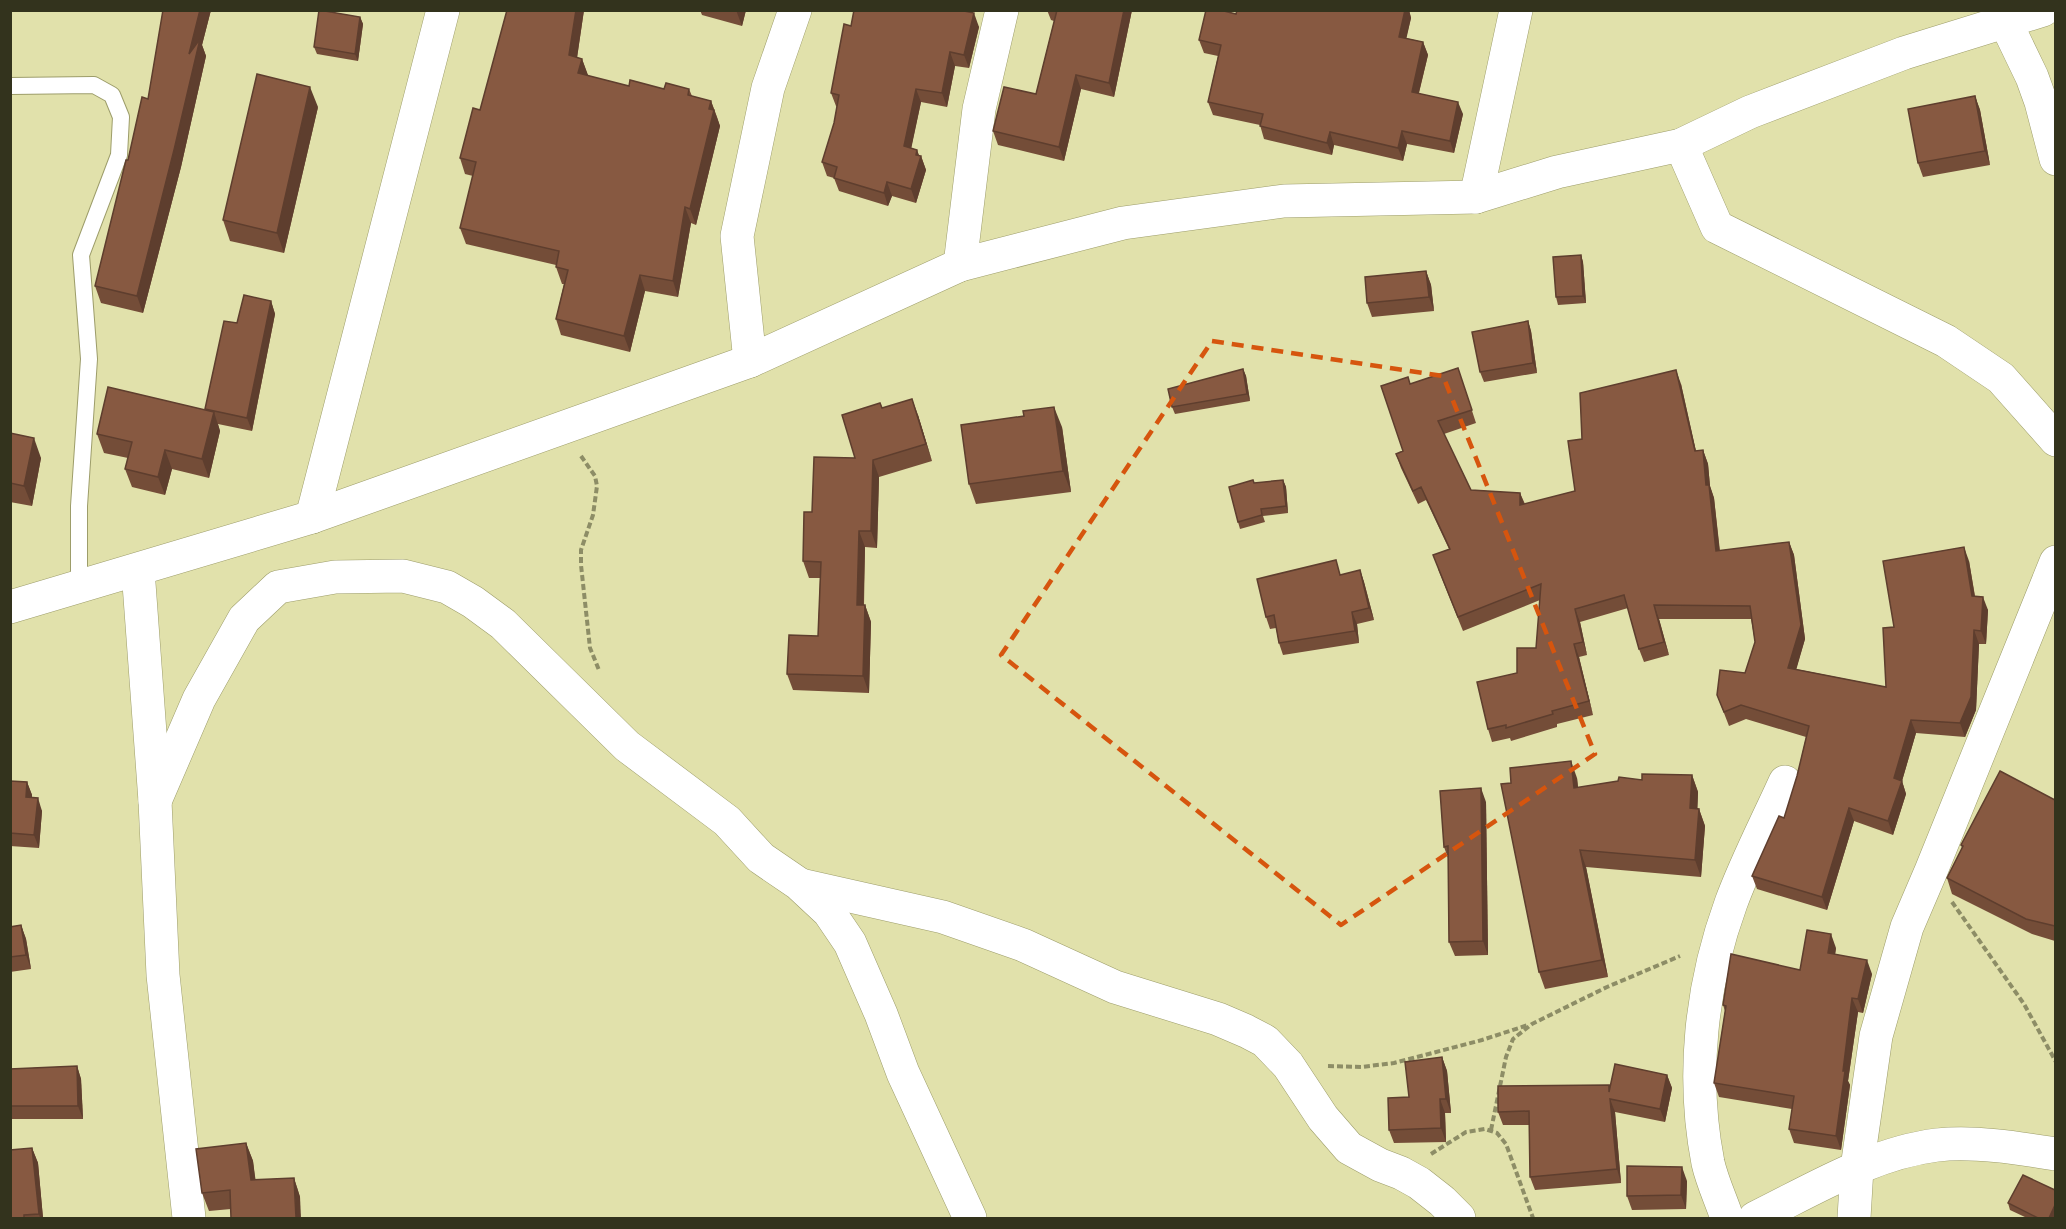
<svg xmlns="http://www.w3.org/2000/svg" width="2066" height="1229" viewBox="0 0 2066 1229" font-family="'Asap Condensed',sans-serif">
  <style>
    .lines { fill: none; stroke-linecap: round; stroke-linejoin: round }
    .lane-casing { stroke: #9d9d6a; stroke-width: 18 }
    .street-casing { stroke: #9d9d6a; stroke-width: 34 }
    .path { stroke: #8d8d66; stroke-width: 4; stroke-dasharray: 6 3; stroke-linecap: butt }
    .lane { stroke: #fff; stroke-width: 16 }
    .street { stroke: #fff; stroke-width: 33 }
    .wall { fill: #744d38 }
    .shaded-wall { fill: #5e3e2e }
    .building { fill: #875941; stroke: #5e3e2e; stroke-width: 1.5 }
    .marked { fill: none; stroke: #d6550e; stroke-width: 4.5; stroke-dasharray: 12 8; stroke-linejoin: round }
  </style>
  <rect width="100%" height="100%" fill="#e1e1ab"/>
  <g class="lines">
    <defs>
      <polyline id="lane" points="10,86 94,85 112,95 121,117 119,155 81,255 89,359 79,506 79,588"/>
      <g id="street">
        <polyline points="2006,23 2032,77 2041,102 2056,159"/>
        <polyline points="1681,145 1717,227 1946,341 2001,378 2056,440"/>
        <polyline points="1476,197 1516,10"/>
        <polyline points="960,265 979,109 1002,10"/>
        <polyline points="750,361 737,236 768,88 795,10"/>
        <polyline points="312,517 443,10"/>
        <polyline points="138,570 155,801 163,975 189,1218"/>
        <polyline points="10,607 312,517 750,361 960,265 1123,223 1284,201 1476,197 1557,172 1681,145 1750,112 1904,53 2043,10"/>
        <polyline points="155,801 199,699 244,619 278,587 335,577 403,576 447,587 473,602 503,624 627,746 727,821 761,858 799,884 829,912 850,943 881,1014 903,1073 970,1218"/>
        <polyline points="801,885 943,917 1023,945 1115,987 1218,1019 1246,1031 1265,1041 1288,1065 1323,1118 1349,1148 1380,1165 1401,1173 1419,1183 1442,1201 1459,1218"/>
        <path d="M1727,1218c-6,-18 -15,-37 -19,-55 -17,-87 -7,-178 23,-260 15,-41 36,-81 54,-121"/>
        <path d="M1755,1218c57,-28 117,-65 182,-73 38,-4 81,3 119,9"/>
        <polyline points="1854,1218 1857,1168 1876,1036 1907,927 1931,871 2056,562"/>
      </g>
    </defs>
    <use href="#lane" class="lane-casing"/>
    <use href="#street" class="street-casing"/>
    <g class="path">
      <polyline points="581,456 595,476 597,486 593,515 581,550 581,565 590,648 599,670"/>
      <polyline points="1952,902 2024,1004 2056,1062"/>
      <polyline points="1328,1066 1361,1067 1394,1063 1482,1040 1528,1025"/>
      <polyline points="1491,1130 1506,1057 1513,1039 1532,1024 1607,987 1680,956"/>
      <polyline points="1431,1154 1466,1132 1485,1129 1497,1133 1506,1144 1533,1218"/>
    </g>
    <use href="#lane" class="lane"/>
    <use href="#street" class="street"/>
  </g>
  <g class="wall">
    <polygon points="163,10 211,10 202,45 206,56 181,167 143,313 101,303 95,286 148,99"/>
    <polygon points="507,10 584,10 577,58 582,59 588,76 629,86 664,89 689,89 692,96 711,101 717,117 720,126 696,225 691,223 678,297 645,291 630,352 561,335 556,319 564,284 562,284 556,267 556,265 466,244 460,228 473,176 465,174 460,158 480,110"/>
    <polygon points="700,10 746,10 742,26 702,15"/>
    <polygon points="854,10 962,10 979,27 969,68 955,66 947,107 921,102 911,148 917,150 919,156 921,156 926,170 916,203 892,196 888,206 839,191 834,178 827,176 822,162 834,123 837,107 836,106 831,93 851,26"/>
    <polygon points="1047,10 1132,10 1114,97 1081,89 1064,161 998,145 993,131 1036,94 1054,21 1051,20"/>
    <polygon points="1237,10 1409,10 1411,18 1406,38 1423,42 1428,55 1419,93 1463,114 1454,153 1407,144 1403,161 1334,145 1332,155 1264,139 1260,125 1213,115 1208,102 1218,56 1204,53 1199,40 1236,14"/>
    <polygon points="360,17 363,24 358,61 317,54 314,47"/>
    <polygon points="1975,96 1980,110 1990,165 1923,177 1918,163"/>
    <polygon points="318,107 284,253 230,241 223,220"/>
    <polygon points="1581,255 1583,262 1586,303 1558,305 1556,297"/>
    <polygon points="1426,271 1431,285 1434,311 1372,317 1367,303"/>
    <polygon points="271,301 275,314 252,431 218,424 220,431 209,478 172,469 165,495 132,487 125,469 128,458 104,453 97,434 206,411 205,409 237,323"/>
    <polygon points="1528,321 1531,331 1537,373 1484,382 1480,372"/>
    <polygon points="1458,368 1476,423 1444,434 1471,490 1520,493 1525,504 1575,491 1582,439 1681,384 1696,451 1703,450 1708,464 1710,486 1714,498 1720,551 1789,542 1794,555 1805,639 1796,669 1886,687 1894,627 1969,561 1975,596 1988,610 1986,644 1979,644 1976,710 1965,737 1916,733 1902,781 1906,794 1893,835 1854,821 1827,910 1757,889 1752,876 1784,818 1797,776 1806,737 1746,719 1729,726 1717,695 1745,673 1755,642 1751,619 1659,619 1669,655 1644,662 1639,649 1628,608 1580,622 1587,655 1579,657 1593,715 1557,724 1557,727 1511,741 1510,738 1492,742 1488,729 1517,673 1536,648 1540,600 1463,631 1438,569 1449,549 1426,500 1418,504 1401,468 1396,454 1403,451"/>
    <polygon points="1243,369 1246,376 1250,401 1175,414 1172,407"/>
    <polygon points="882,408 918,415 932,461 879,477 877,548 865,547 864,605 865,605 871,622 869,693 793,690 787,674 818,636 820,578 809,578 803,561"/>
    <polygon points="1062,427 1071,492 976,504 969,484"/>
    <polygon points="10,433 41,458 32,506 10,502"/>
    <polygon points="1283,480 1286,487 1288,513 1263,516 1265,522 1240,529 1238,522 1255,483"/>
    <polygon points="1360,570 1364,582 1374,620 1357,624 1359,643 1283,655 1279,643 1276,628 1270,629 1266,617 1341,575"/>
    <polygon points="1692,775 1698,792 1697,809 1699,809 1705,826 1701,877 1586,867 1608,977 1545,989 1539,972 1511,783 1577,778 1578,788 1642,780"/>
    <polygon points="10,781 27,782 32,795 32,798 42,811 39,848 10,846"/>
    <polygon points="2055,800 2055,941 2032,934 1952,894 1947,878 1962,848 1961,845"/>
    <polygon points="1486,802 1488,955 1455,956 1449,942 1448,858 1444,847"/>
    <polygon points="21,925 26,939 31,969 10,972 10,927"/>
    <polygon points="1836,948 1835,955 1872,974 1863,1013 1858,1012 1848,1081 1850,1085 1841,1150 1794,1143 1789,1129 1792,1109 1719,1097 1714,1083 1725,1011 1723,1005 1800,970"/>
    <polygon points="1442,1057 1447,1071 1451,1113 1445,1113 1446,1142 1394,1143 1389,1130 1409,1097"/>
    <polygon points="77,1066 81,1079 83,1119 10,1119 10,1069"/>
    <polygon points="1667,1075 1672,1088 1665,1122 1615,1112 1621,1183 1535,1190 1530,1177 1530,1125 1503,1125 1498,1112 1610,1089"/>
    <polygon points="246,1143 253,1161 255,1180 294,1178 300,1197 231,1209 209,1211 202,1193"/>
    <polygon points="32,1148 38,1163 43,1218 10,1218"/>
    <polygon points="1687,1181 1686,1209 1632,1210 1627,1196"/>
    <polygon points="2055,1190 2055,1218 2027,1218 2010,1210 2008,1203"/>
  </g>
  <g class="shaded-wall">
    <polygon points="200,10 211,10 202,45 206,56 181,167 143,313 137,296 189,54"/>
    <polygon points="576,10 584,10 575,71 569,55"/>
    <polygon points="736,10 746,10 742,26"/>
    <polygon points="1124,10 1132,10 1114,97 1109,83"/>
    <polygon points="1405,10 1409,10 1411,18 1404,49 1399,37"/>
    <polygon points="974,13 979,27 969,68 964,55"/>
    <polygon points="360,17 363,24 358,61 355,54"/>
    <polygon points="1423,42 1428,55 1416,104 1412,92"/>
    <polygon points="950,52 955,66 947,107 942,93"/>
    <polygon points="582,59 588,75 584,89 578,73"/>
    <polygon points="1076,75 1081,89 1064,161 1059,147"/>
    <polygon points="310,87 318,107 284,253 277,233"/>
    <polygon points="916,89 921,102 909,159 904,146"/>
    <polygon points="1975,96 1980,110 1990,165 1985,151"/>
    <polygon points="711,101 720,126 696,225 690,209"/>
    <polygon points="1458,102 1463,114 1454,153 1450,141"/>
    <polygon points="1402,131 1407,144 1403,161 1398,148"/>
    <polygon points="1330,132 1334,145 1332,155 1327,143"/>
    <polygon points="917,150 920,158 921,156 926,170 916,203 911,189"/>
    <polygon points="887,182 892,196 888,206 884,193"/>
    <polygon points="685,207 691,223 678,297 673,281"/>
    <polygon points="1581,255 1583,262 1586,303 1583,296"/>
    <polygon points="1426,271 1431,285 1434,311 1429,297"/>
    <polygon points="640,275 645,291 630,352 624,336"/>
    <polygon points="271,301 275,314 252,431 247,418"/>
    <polygon points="1528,321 1531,331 1537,373 1533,363"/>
    <polygon points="1243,369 1246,376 1250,401 1247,394"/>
    <polygon points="1676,370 1681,384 1699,465 1695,451"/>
    <polygon points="912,399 918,415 932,461 926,444"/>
    <polygon points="1054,407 1062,427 1071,492 1063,471"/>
    <polygon points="214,412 220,431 209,478 202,459"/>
    <polygon points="34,438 41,458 32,506 24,486"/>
    <polygon points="165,450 172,469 165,495 158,477"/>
    <polygon points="1703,450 1708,464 1710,486 1714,498 1721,564 1716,551 1706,485"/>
    <polygon points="873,460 879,477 877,548 871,531"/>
    <polygon points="1283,480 1286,487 1288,513 1286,506"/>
    <polygon points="1520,493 1525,506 1520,505"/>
    <polygon points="859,531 865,547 863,621 857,605"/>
    <polygon points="1789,542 1794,555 1805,639 1793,681 1788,668"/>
    <polygon points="1964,547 1969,561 1977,610 1972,596"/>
    <polygon points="1360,570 1364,582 1374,620 1369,608"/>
    <polygon points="1983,597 1988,610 1986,644 1981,631"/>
    <polygon points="865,605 871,622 869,693 863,676"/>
    <polygon points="1654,605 1659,619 1669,655 1664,642"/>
    <polygon points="1575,609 1580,622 1587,655 1583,642"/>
    <polygon points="1352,612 1357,624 1359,643 1355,631"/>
    <polygon points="1974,630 1979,644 1976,710 1965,737 1960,723"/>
    <polygon points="1574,644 1579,657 1593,715 1589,701"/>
    <polygon points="1911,720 1916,733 1902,781 1906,794 1893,835 1888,821 1894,778"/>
    <polygon points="1571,761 1577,778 1580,805 1574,788"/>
    <polygon points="1692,775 1698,792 1697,825 1690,808"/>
    <polygon points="27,782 32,795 30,810 26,797"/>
    <polygon points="1481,788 1486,802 1488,955 1483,941"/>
    <polygon points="38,798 42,811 39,848 34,835"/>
    <polygon points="1849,808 1854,821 1827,910 1822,897"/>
    <polygon points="1699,809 1705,826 1701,877 1695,860"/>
    <polygon points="1580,850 1586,867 1608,977 1602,960"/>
    <polygon points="21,925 26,939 31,969 26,955"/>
    <polygon points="1831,934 1836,948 1833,967 1828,953"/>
    <polygon points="1867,960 1872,974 1863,1013 1858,999"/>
    <polygon points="1852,998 1858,1012 1848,1081 1850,1085 1841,1150 1836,1136 1843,1071"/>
    <polygon points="1442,1057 1447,1071 1451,1113 1446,1099"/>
    <polygon points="77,1066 81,1079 83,1119 78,1106"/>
    <polygon points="1667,1075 1672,1088 1665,1122 1660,1109"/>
    <polygon points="1440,1099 1445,1113 1446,1142 1441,1128"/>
    <polygon points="1610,1099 1615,1112 1621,1183 1617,1169"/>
    <polygon points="246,1143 253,1161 258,1198 251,1180"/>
    <polygon points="32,1148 38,1163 43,1218 40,1218 39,1214"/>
    <polygon points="1682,1167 1687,1181 1686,1209 1681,1195"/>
    <polygon points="294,1178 300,1197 301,1218 296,1218"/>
    <polygon points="2055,1205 2055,1218 2049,1218"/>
  </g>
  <g class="building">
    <polygon points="163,10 200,10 189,54 200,39 174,150 137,296 95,286 126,160 128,160 142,97 148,99"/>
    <polygon points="319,10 360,17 355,54 314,47"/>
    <polygon points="507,10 576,10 569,55 582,59 578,73 629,86 630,80 664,89 666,83 689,89 688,95 711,101 709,109 714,110 690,209 685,207 673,281 640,275 624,336 556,319 568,270 556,267 559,251 460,228 476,162 460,158 473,108 480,110"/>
    <polygon points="854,10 959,10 974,13 964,55 950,52 942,93 916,89 904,146 917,150 916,155 921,156 911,189 887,182 884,193 834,178 837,167 822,162 834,123 839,95 831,93 844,24 851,26"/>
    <polygon points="1057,10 1124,10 1109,83 1076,75 1059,147 993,131 1004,87 1036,94"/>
    <polygon points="1206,10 1220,10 1236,14 1237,10 1405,10 1399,37 1423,42 1412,92 1458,102 1450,141 1402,131 1398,148 1330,132 1327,143 1260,126 1263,114 1208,102 1221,45 1199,40"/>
    <polygon points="257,74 310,87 277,233 223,220"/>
    <polygon points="1975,96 1985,151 1918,163 1908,109"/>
    <polygon points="1581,255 1583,296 1556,297 1553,257"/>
    <polygon points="1426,271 1429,297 1367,303 1365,277"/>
    <polygon points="244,295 271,301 247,418 205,409 224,321 237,323"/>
    <polygon points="1528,321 1533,363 1480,372 1472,332"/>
    <polygon points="1458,368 1472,410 1438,421 1471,490 1520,493 1520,505 1575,491 1568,441 1582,439 1580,393 1676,370 1695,451 1703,450 1706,485 1709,485 1716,551 1789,542 1801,625 1788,668 1886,687 1883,628 1894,627 1883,561 1964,547 1972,596 1983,597 1981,631 1974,630 1971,697 1960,723 1911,720 1894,778 1902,781 1888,821 1849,808 1822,897 1752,876 1779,816 1784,818 1797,776 1809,726 1741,705 1724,712 1717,695 1720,670 1745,673 1755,642 1750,606 1654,605 1664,642 1639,649 1624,595 1575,609 1583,642 1574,644 1589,701 1552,711 1553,714 1506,728 1506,725 1488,729 1477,682 1517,673 1517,648 1536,648 1541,584 1458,617 1433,555 1450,549 1421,487 1413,491 1396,454 1403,451 1381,386 1408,377 1410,384"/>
    <polygon points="1243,369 1247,394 1172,407 1168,389"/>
    <polygon points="108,387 214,412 202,459 165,450 158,477 125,469 132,442 97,434"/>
    <polygon points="912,399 926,444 873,460 871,531 859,531 857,605 865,605 863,676 787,674 789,635 818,636 821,562 803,561 804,512 812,512 814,457 855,458 842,415 880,403 882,408"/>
    <polygon points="1054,407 1063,471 969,484 961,425 1024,416 1023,411"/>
    <polygon points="10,433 34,438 24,486 10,483"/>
    <polygon points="1253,480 1254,483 1283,480 1286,506 1261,509 1262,515 1238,522 1229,487"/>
    <polygon points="1336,560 1340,575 1360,570 1369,608 1352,612 1355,631 1279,643 1274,615 1266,617 1257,579"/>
    <polygon points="1571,761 1574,788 1618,781 1619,777 1642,780 1642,774 1692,775 1690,808 1699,809 1695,860 1580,850 1602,960 1539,972 1501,784 1511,783 1510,768"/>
    <polygon points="2000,771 2055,800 2055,926 2026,919 1947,878 1963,846 1961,845"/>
    <polygon points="10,781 27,782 26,797 38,798 34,835 10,833"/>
    <polygon points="1481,788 1483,941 1449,942 1448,846 1444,847 1440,791"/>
    <polygon points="21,925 26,955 10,957 10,927"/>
    <polygon points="1807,930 1831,934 1828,953 1867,960 1858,999 1852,998 1843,1071 1845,1071 1836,1136 1789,1129 1794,1096 1714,1083 1726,1006 1723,1005 1731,954 1800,970"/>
    <polygon points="1442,1057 1446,1099 1440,1099 1441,1128 1389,1130 1388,1098 1409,1097 1405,1062"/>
    <polygon points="1615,1064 1667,1075 1660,1109 1610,1099 1617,1169 1530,1177 1529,1111 1498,1112 1498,1086 1609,1085 1609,1092"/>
    <polygon points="77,1066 78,1106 10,1106 10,1069"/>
    <polygon points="246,1143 251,1180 294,1178 296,1218 231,1218 230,1190 202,1193 196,1149"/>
    <polygon points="32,1148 39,1214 24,1215 24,1218 10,1218 10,1150"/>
    <polygon points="1627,1166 1682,1167 1681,1195 1627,1196"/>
    <polygon points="2023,1175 2055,1190 2055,1205 2049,1218 2038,1218 2008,1203"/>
  </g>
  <path class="marked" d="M1212,341l231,35 152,378 -254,171 -340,-270z"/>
  <rect width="2066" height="1229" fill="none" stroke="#33331d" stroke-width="24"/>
</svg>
